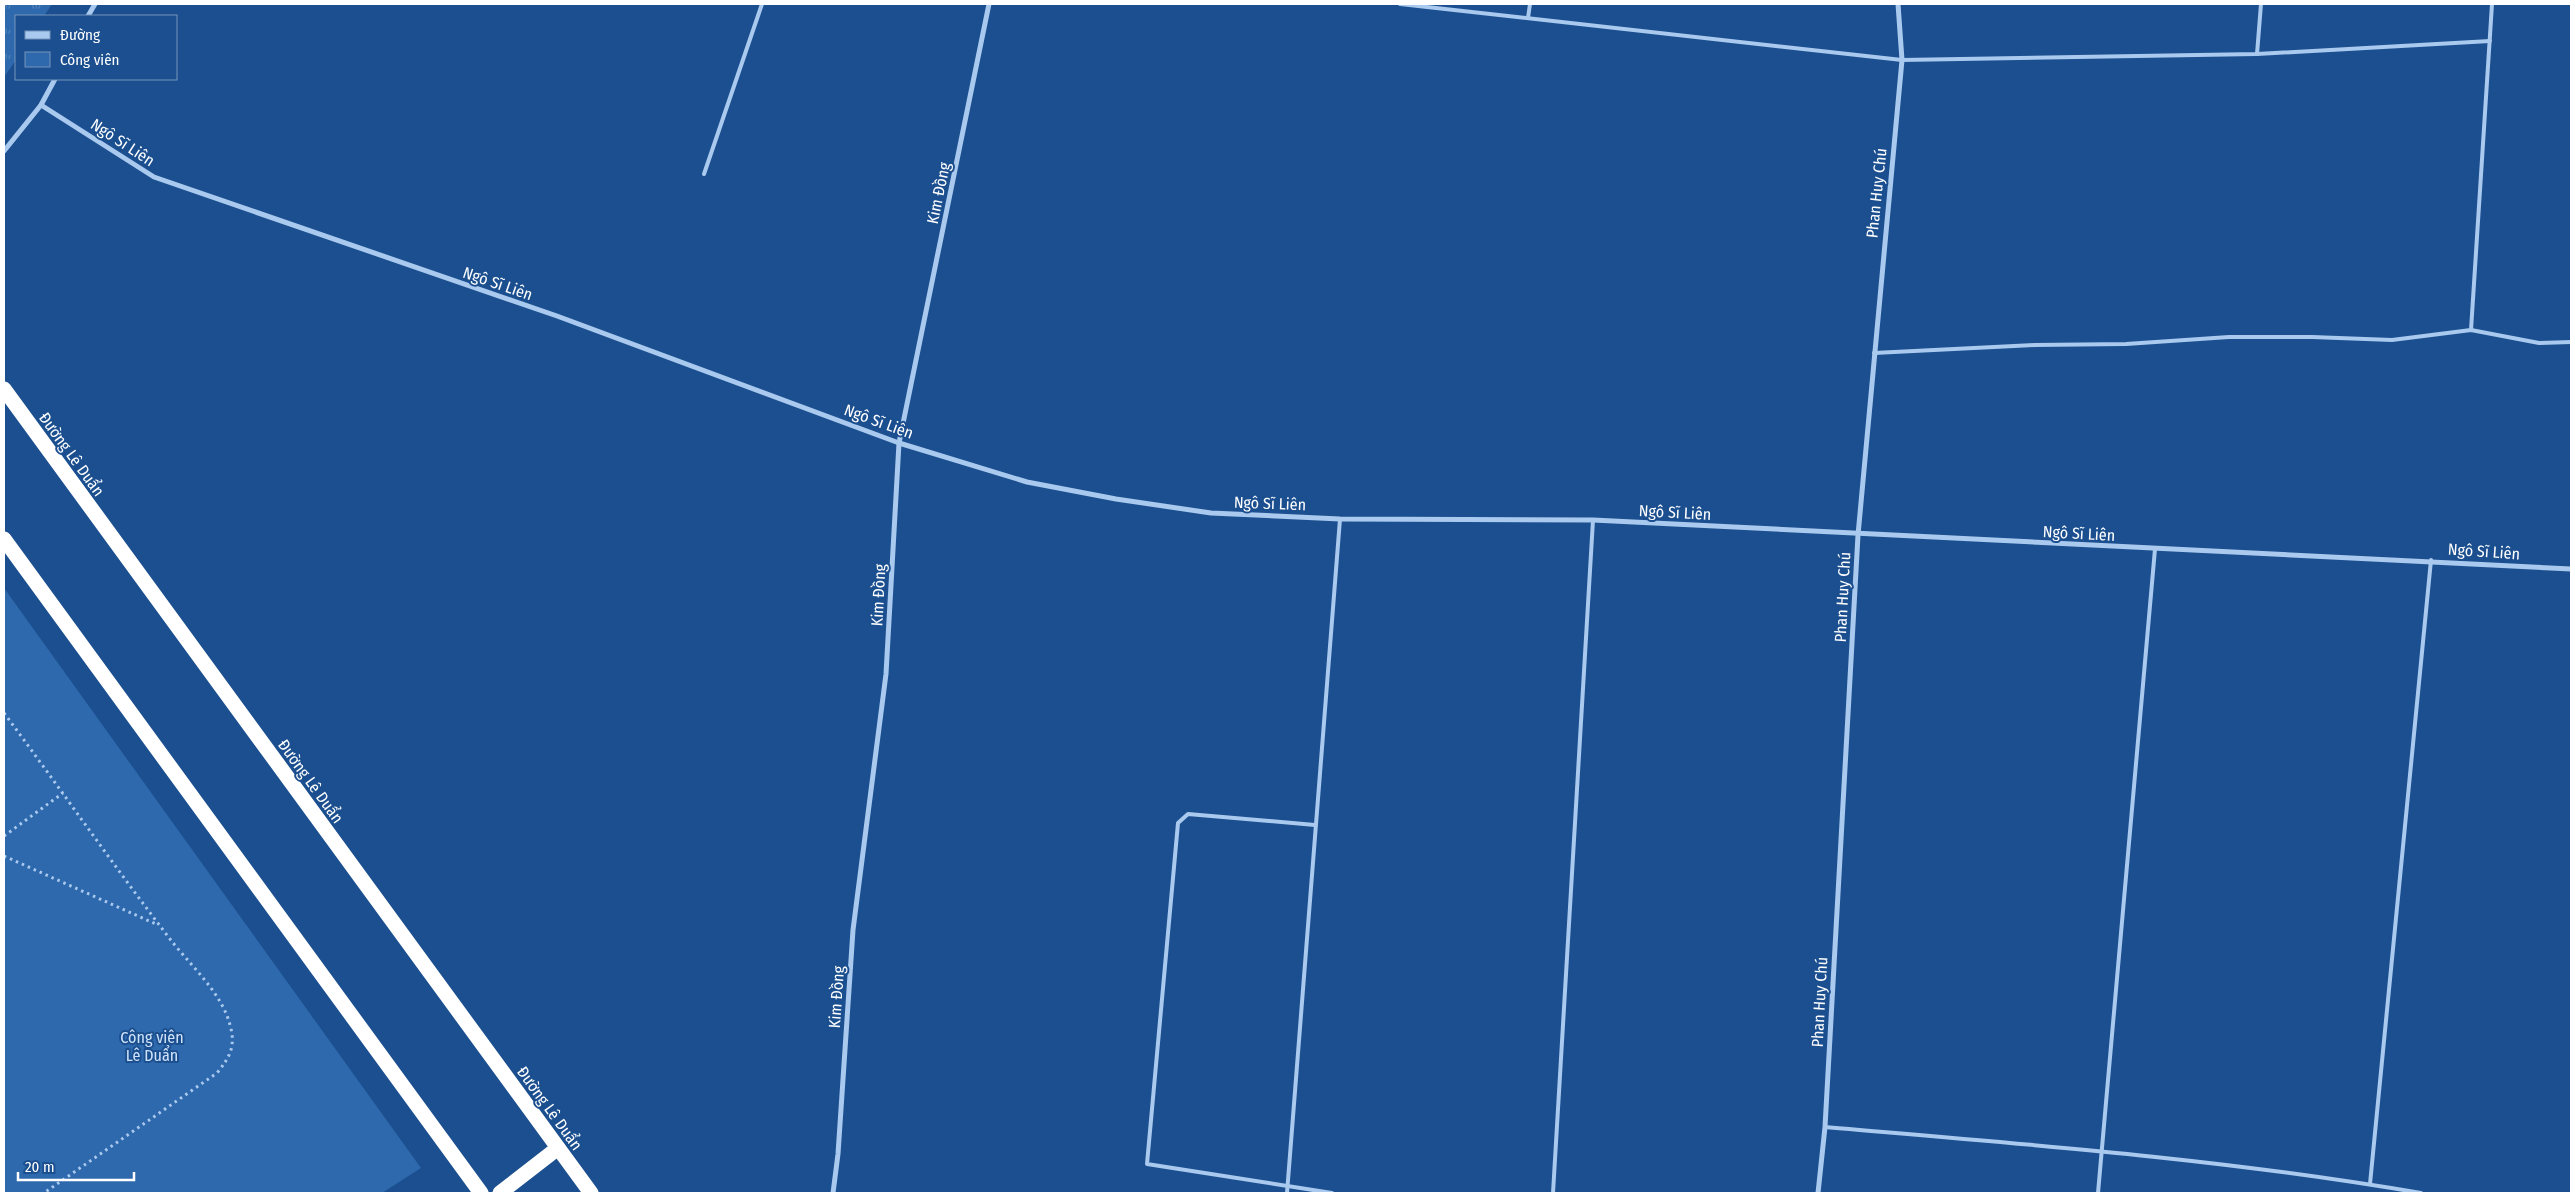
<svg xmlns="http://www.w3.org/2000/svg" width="2575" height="1197" viewBox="0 0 2575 1197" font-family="'Fira Sans Condensed',sans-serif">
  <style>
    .grass { fill: url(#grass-tufts) }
    .park { fill: #2e69ad }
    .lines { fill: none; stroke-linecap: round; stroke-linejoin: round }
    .path { stroke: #a9c9ee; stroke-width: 3; stroke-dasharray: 2.5 4; stroke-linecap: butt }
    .lane { stroke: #a9c9ee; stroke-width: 4 }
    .street { stroke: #a9c9ee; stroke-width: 5 }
    .highway { stroke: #fff; stroke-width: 15 }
    .labels { text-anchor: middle; stroke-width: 4; stroke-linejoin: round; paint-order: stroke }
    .street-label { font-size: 16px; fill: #fff; stroke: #1b4f8f }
    .park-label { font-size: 16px; fill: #cfe3fa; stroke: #1b4f8f }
  </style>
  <defs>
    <pattern id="grass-tufts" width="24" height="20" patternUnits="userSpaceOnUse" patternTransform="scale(1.25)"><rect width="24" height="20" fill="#2e69ad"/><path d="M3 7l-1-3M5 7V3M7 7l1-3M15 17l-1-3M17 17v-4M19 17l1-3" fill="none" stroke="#4d80b9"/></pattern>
  </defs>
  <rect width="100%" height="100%" fill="#1b4f8f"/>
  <polygon class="grass" points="4,4 52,4 44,16 16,16 16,60 4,77"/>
  <polygon class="park" points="4,588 421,1168 382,1193 4,1193"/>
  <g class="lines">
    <g class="path">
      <path d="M4,713c56,75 109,152 166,226 20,26 52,54 60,86 6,21 0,32 -13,48l-173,120"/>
      <polyline points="4,836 63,793"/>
      <polyline points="4,856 158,925"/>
    </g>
    <g class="lane">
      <polyline points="1400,4 1902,60 2257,54 2490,41"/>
      <polyline points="1528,18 1530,4"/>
      <polyline points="2257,54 2261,4"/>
      <polyline points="704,174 762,4"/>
      <polyline points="2471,330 2492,4"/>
      <polyline points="1874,353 2035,345 2126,344 2229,337 2312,337 2392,340 2471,330 2539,343 2571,342"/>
      <polyline points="1315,825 1188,814 1178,823 1147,1164 1332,1193"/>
      <path d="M1825,1127c199,17 399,32 596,66"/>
      <polyline points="2370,1184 2431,560"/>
      <polyline points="1287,1193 1340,519"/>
      <polyline points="1553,1193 1593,520"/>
      <polyline points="2098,1193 2155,549"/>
    </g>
    <g class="street">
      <polyline points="88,16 95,4"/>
      <polyline points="41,105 154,177 557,316 899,443 1027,482 1116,499 1211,513 1340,519 1593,520 2571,569"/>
      <polyline points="4,151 41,105 55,79"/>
      <polyline points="833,1193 838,1154 853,930 886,674 899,443 989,4"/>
      <polyline points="1818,1193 1825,1127 1858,535 1902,60 1898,4"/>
    </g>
    <g class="highway">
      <polyline points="4,389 591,1193"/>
      <polyline points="4,539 481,1193"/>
      <polyline points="500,1193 558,1148"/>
    </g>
  </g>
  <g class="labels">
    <g class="street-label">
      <text transform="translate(123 142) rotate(33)" y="6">Ngô Sĩ Liên</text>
      <text transform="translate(938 193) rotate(-78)" y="6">Kim Đồng</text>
      <text transform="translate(1876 193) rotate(-84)" y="6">Phan Huy Chú</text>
      <text transform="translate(498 283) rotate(19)" y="6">Ngô Sĩ Liên</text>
      <text transform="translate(879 421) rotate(20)" y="6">Ngô Sĩ Liên</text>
      <text transform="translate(72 454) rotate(54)" y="6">Đường Lê Duẩn</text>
      <text transform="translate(1270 503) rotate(2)" y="6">Ngô Sĩ Liên</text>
      <text transform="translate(1675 512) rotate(3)" y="6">Ngô Sĩ Liên</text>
      <text transform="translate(2079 533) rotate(3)" y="6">Ngô Sĩ Liên</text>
      <text transform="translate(2484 551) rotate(4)" y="6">Ngô Sĩ Liên</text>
      <text transform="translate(878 595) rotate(-87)" y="6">Kim Đồng</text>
      <text transform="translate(1842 597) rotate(-87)" y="6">Phan Huy Chú</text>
      <text transform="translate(311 781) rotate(54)" y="6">Đường Lê Duẩn</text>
      <text transform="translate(836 997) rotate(-86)" y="6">Kim Đồng</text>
      <text transform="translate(1819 1002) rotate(-87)" y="6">Phan Huy Chú</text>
      <text transform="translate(550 1108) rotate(54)" y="6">Đường Lê Duẩn</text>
    </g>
    <g class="park-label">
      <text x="152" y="1043">Công viên<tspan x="152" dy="18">Lê Duẩn</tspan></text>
    </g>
  </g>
  <rect width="2575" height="1197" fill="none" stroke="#ffffff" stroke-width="10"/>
  <rect x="15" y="15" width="162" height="65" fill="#1b4f8f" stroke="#7695bc"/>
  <rect x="25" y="31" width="25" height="8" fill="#a9c9ee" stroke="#7695bc"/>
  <text x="60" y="40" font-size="15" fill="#ffffff">Đường</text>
  <rect x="25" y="52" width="25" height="15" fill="#2e69ad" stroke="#7695bc"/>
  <text x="60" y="65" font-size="15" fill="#ffffff">Công viên</text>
  <path d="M18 1172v8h116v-8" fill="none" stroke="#ffffff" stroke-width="2.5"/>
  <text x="25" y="1172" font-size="15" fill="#ffffff" stroke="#1b4f8f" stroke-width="4" paint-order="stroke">20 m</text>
</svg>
